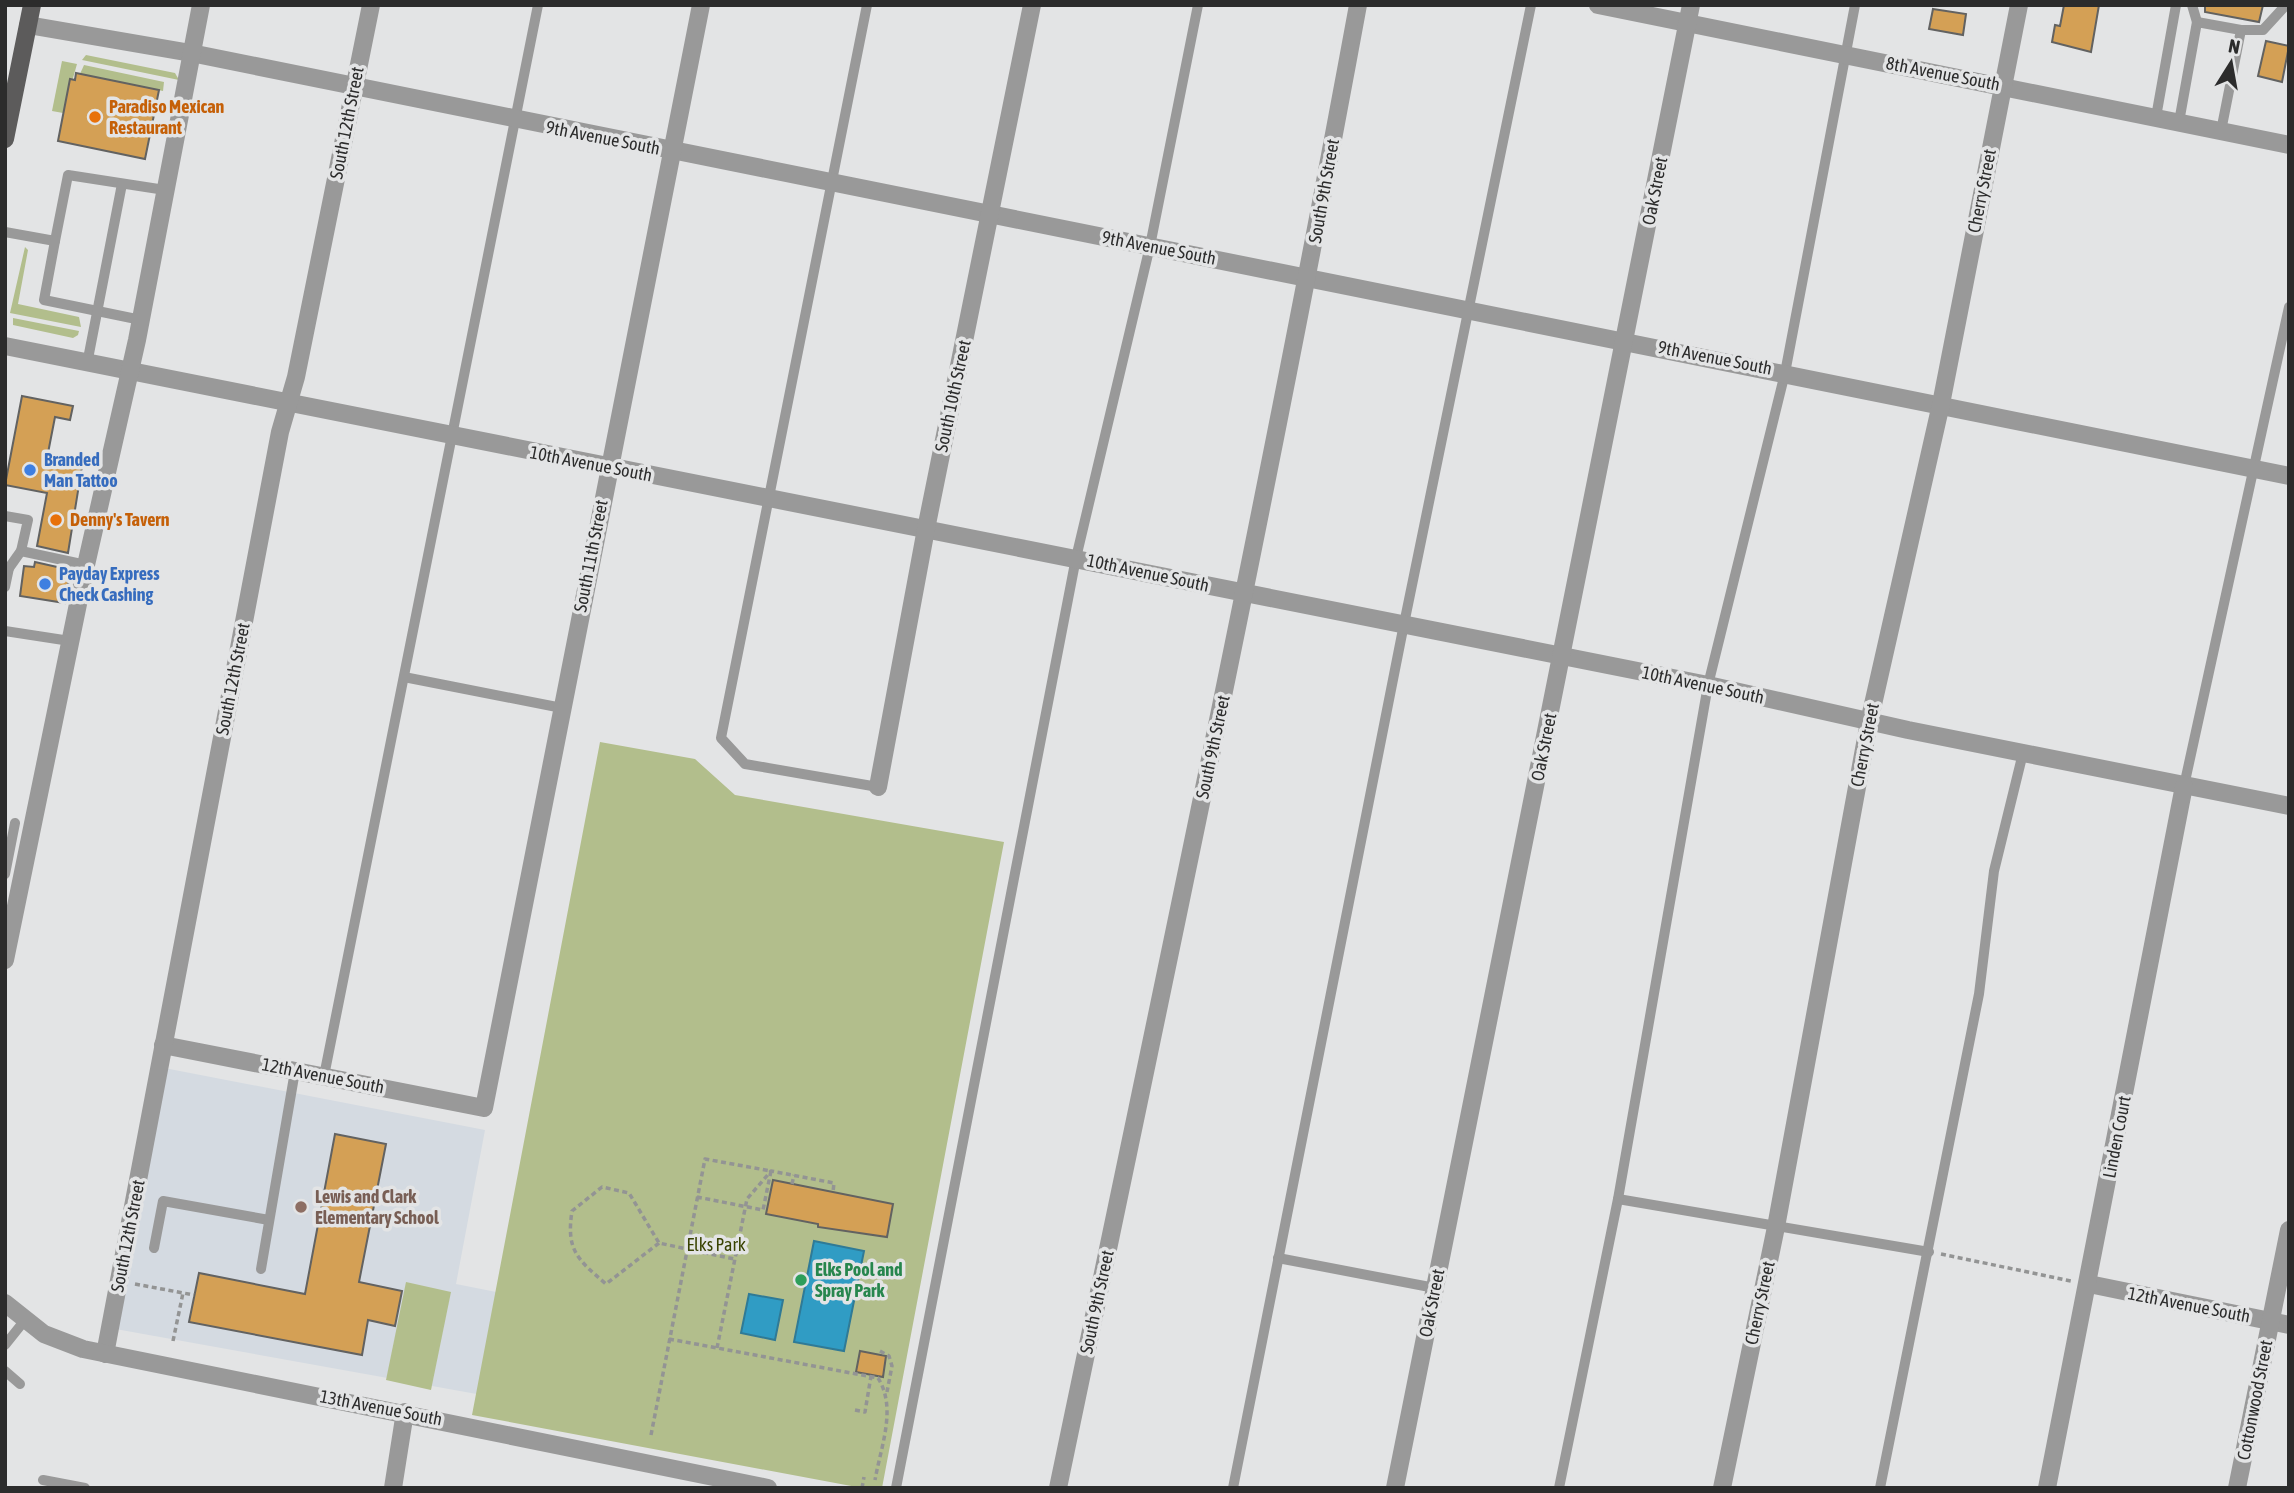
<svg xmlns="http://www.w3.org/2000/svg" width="2294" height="1493" viewBox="0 0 2294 1493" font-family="'Asap Condensed',sans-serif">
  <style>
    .built { fill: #d4dae1 }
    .green { fill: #b2be8c }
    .water { fill: #309cc4; stroke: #2f7a96; stroke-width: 2 }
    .building { fill: #d4a055; stroke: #626261; stroke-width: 2 }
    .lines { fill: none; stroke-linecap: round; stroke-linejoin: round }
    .path { stroke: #939494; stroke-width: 3.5; stroke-dasharray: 5 3.5; stroke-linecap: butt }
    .service { stroke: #999; stroke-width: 10 }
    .minor { stroke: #999; stroke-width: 18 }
    .tertiary { stroke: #999; stroke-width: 18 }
    .primary { stroke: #5c5b5b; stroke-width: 18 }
    .food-dot { fill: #e8710a; stroke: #e3e4e5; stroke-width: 2.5 }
    .shop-dot { fill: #3f7fe0; stroke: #e3e4e5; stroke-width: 2.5 }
    .education-dot { fill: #8d6e63; stroke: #e3e4e5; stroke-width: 2.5 }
    .leisure-dot { fill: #2e9e5b; stroke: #e3e4e5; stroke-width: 2.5 }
    .labels { text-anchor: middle; stroke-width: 7; stroke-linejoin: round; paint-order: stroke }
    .street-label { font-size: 18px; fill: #2c2c2c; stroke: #e3e4e5 }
    .food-label { font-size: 18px; font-weight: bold; fill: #c56008; stroke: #e3e4e5; text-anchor: start }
    .shop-label { font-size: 18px; font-weight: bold; fill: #366cbe; stroke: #e3e4e5; text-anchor: start }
    .education-label { font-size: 18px; font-weight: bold; fill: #785e54; stroke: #e3e4e5; text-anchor: start }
    .park-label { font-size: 18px; fill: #384200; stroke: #e3e4e5 }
    .leisure-label { font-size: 18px; font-weight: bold; fill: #27864d; stroke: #e3e4e5; text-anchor: start }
  </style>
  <rect width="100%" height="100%" fill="#e3e4e5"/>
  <polygon class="built" points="159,1067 485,1130 456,1284 677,1328 654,1426 110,1328"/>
  <g class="green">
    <polygon points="86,55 175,73 179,80 82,60"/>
    <polygon points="62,61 77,64 63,113 52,111"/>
    <polygon points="84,65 164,82 163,91 80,74"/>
    <polygon points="25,247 28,250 18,304 79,317 81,327 10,313"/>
    <polygon points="13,318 79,331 78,335 73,338 13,325"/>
    <polygon points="600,742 695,759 735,795 1004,842 882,1488 862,1488 472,1415"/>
    <polygon points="406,1282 451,1292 431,1390 386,1380"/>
  </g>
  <g class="water">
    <polygon points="814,1241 864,1251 844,1351 794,1342"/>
    <polygon points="749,1294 783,1300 775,1340 741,1333"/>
  </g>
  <g class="building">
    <polygon points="2064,5 2099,5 2091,52 2052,42 2055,25 2060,26"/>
    <polygon points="2205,5 2263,5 2259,22 2205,12"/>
    <polygon points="1933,9 1966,14 1963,35 1929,29"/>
    <polygon points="2266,41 2289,46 2282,82 2258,76"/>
    <polygon points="76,73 159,90 145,159 58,141 70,79 75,80"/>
    <polygon points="22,396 73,406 70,420 55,417 48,453 83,460 68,553 37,546 47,493 5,485"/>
    <polygon points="35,562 66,569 65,572 70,573 65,603 20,596 24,566 34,567"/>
    <polygon points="335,1134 386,1144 359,1282 402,1291 395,1326 368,1320 362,1355 189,1322 199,1273 305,1294"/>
    <polygon points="773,1180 893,1204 887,1237 818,1227 818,1224 766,1214"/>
    <polygon points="860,1351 886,1356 883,1377 856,1372"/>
  </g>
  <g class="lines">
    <g class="path">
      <polyline points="792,1184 794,1175"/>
      <path d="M659,1243l-53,41c-29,-25 -40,-34 -34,-73l30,-24 27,6 30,50 75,16"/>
      <polyline points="1941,1254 2071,1281"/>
      <polyline points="135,1284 194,1295"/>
      <path d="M669,1339l209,39c19,30 3,68 -3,102"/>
      <polyline points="173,1341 183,1293"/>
      <polyline points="717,1348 747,1199 771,1171 834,1183 833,1192"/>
      <polyline points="880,1351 889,1356 892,1366 887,1392"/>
      <polyline points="855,1410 865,1412 871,1376"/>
      <polyline points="651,1435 705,1159 771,1171 763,1210 697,1197"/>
      <polyline points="862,1488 864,1477"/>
    </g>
    <g class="service">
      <polyline points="867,5 721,738 745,764 878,787"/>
      <polyline points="2192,5 2197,22"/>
      <polyline points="2241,30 2263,30 2286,5"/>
      <polyline points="2156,117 2176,5"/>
      <polyline points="2179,122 2197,22 2241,30 2221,131"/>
      <polyline points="5,232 55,241 68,175 165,190"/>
      <polyline points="55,241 44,300 141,320"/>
      <polyline points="87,364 122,184"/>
      <polyline points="5,516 28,520 21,551 9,568"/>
      <polyline points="21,551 86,565"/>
      <polyline points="5,568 9,568 5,587"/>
      <polyline points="5,631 70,641"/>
      <polyline points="404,677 562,708"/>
      <polyline points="2184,786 2289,307"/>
      <polyline points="5,874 15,823"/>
      <polyline points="324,1076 538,5"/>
      <polyline points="1618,1199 1929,1252"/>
      <polyline points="154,1248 163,1201 269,1220"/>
      <polyline points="1278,1258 1435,1288"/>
      <polyline points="261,1269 295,1071"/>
      <polyline points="5,1345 25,1320"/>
      <polyline points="5,1371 20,1384"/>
      <polyline points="43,1480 85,1488"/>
      <polyline points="896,1488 1076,558 1150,246 1198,5"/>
      <polyline points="1233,1488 1404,624 1531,5"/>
      <polyline points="1559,1488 1618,1199 1708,685 1785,373 1855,5"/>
      <polyline points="1880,1488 1979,994 1994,871 2023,753"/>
    </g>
    <g class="minor">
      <polyline points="1598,5 2289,145"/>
      <polyline points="28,25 191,53 2289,476"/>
      <polyline points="5,346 1708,685 1908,730 2289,806"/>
      <polyline points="878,787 926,529 1032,5"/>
      <polyline points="5,960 86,565 137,340 201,5"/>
      <polyline points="163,1045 484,1108 701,5"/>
      <polyline points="2089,1284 2289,1325"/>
      <polyline points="105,1354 280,432 296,377 371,5"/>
      <polyline points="393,1488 405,1412"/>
      <path d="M1058,1488c103,-494 209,-987 300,-1483"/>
      <polyline points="1395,1488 1691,5"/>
      <polyline points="1722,1488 1776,1227 1869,722 1941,404 2019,5"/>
      <polyline points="2047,1488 2184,786"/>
      <polyline points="2237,1488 2289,1230"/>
    </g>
    <polyline class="tertiary" points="5,1303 44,1334 83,1349 768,1488"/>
    <polyline class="primary" points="5,139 32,5"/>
  </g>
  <g class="food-dot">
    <circle cx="95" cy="117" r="7"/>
    <circle cx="56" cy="520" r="7"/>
  </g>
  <g class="shop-dot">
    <circle cx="30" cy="470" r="7"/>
    <circle cx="45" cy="584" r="7"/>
  </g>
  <circle class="education-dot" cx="301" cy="1207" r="7"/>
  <circle class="leisure-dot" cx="801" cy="1280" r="7"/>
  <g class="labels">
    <g class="street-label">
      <text transform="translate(1943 74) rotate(11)" y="6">8th Avenue South</text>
      <text transform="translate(347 123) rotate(-79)" y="6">South 12th Street</text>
      <text transform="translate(603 138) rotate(11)" y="6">9th Avenue South</text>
      <text transform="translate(1324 191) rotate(-80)" y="6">South 9th Street</text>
      <text transform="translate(1655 191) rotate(-79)" y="6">Oak Street</text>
      <text transform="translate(1982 191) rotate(-79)" y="6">Cherry Street</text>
      <text transform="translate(1159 248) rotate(11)" y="6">9th Avenue South</text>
      <text transform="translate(1715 358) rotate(11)" y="6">9th Avenue South</text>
      <text transform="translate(953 396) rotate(-78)" y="6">South 10th Street</text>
      <text transform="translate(591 464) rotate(11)" y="6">10th Avenue South</text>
      <text transform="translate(591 556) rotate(-79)" y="6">South 11th Street</text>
      <text transform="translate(1148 573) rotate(12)" y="6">10th Avenue South</text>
      <text transform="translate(233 679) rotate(-79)" y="6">South 12th Street</text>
      <text transform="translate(1703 685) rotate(12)" y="6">10th Avenue South</text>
      <text transform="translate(1865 745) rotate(-79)" y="6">Cherry Street</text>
      <text transform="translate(1213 747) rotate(-78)" y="6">South 9th Street</text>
      <text transform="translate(1544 747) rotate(-79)" y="6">Oak Street</text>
      <text transform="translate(323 1076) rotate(11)" y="6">12th Avenue South</text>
      <text transform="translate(2117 1137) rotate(-79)" y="6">Linden Court</text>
      <text transform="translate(128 1236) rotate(-79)" y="6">South 12th Street</text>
      <text transform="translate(1097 1302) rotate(-78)" y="6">South 9th Street</text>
      <text transform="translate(1432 1303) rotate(-79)" y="6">Oak Street</text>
      <text transform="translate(1760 1303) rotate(-78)" y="6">Cherry Street</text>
      <text transform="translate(2189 1305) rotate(11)" y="6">12th Avenue South</text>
      <text transform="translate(2255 1400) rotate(-79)" y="6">Cottonwood Street</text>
      <text transform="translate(381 1408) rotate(11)" y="6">13th Avenue South</text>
    </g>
    <g class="food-label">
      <text x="109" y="113">Paradiso Mexican<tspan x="109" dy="21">Restaurant</tspan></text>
      <text x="70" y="526">Denny's Tavern</text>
    </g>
    <g class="shop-label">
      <text x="44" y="466">Branded<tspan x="44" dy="21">Man Tattoo</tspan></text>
      <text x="59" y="580">Payday Express<tspan x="59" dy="21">Check Cashing</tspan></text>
    </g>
    <g class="education-label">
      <text x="315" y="1203">Lewis and Clark<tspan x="315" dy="21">Elementary School</tspan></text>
    </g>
    <g class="park-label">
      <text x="716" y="1251">Elks Park</text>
    </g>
    <g class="leisure-label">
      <text x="815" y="1276">Elks Pool and<tspan x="815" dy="21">Spray Park</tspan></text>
    </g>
  </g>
  <rect width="2294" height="1493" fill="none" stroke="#2c2c2c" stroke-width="14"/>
  <g transform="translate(2231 63) rotate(11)" stroke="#e3e4e5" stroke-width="5" paint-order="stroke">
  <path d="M0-5L12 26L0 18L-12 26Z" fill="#2c2c2c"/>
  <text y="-10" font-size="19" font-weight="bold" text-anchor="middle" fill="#2c2c2c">N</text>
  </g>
</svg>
